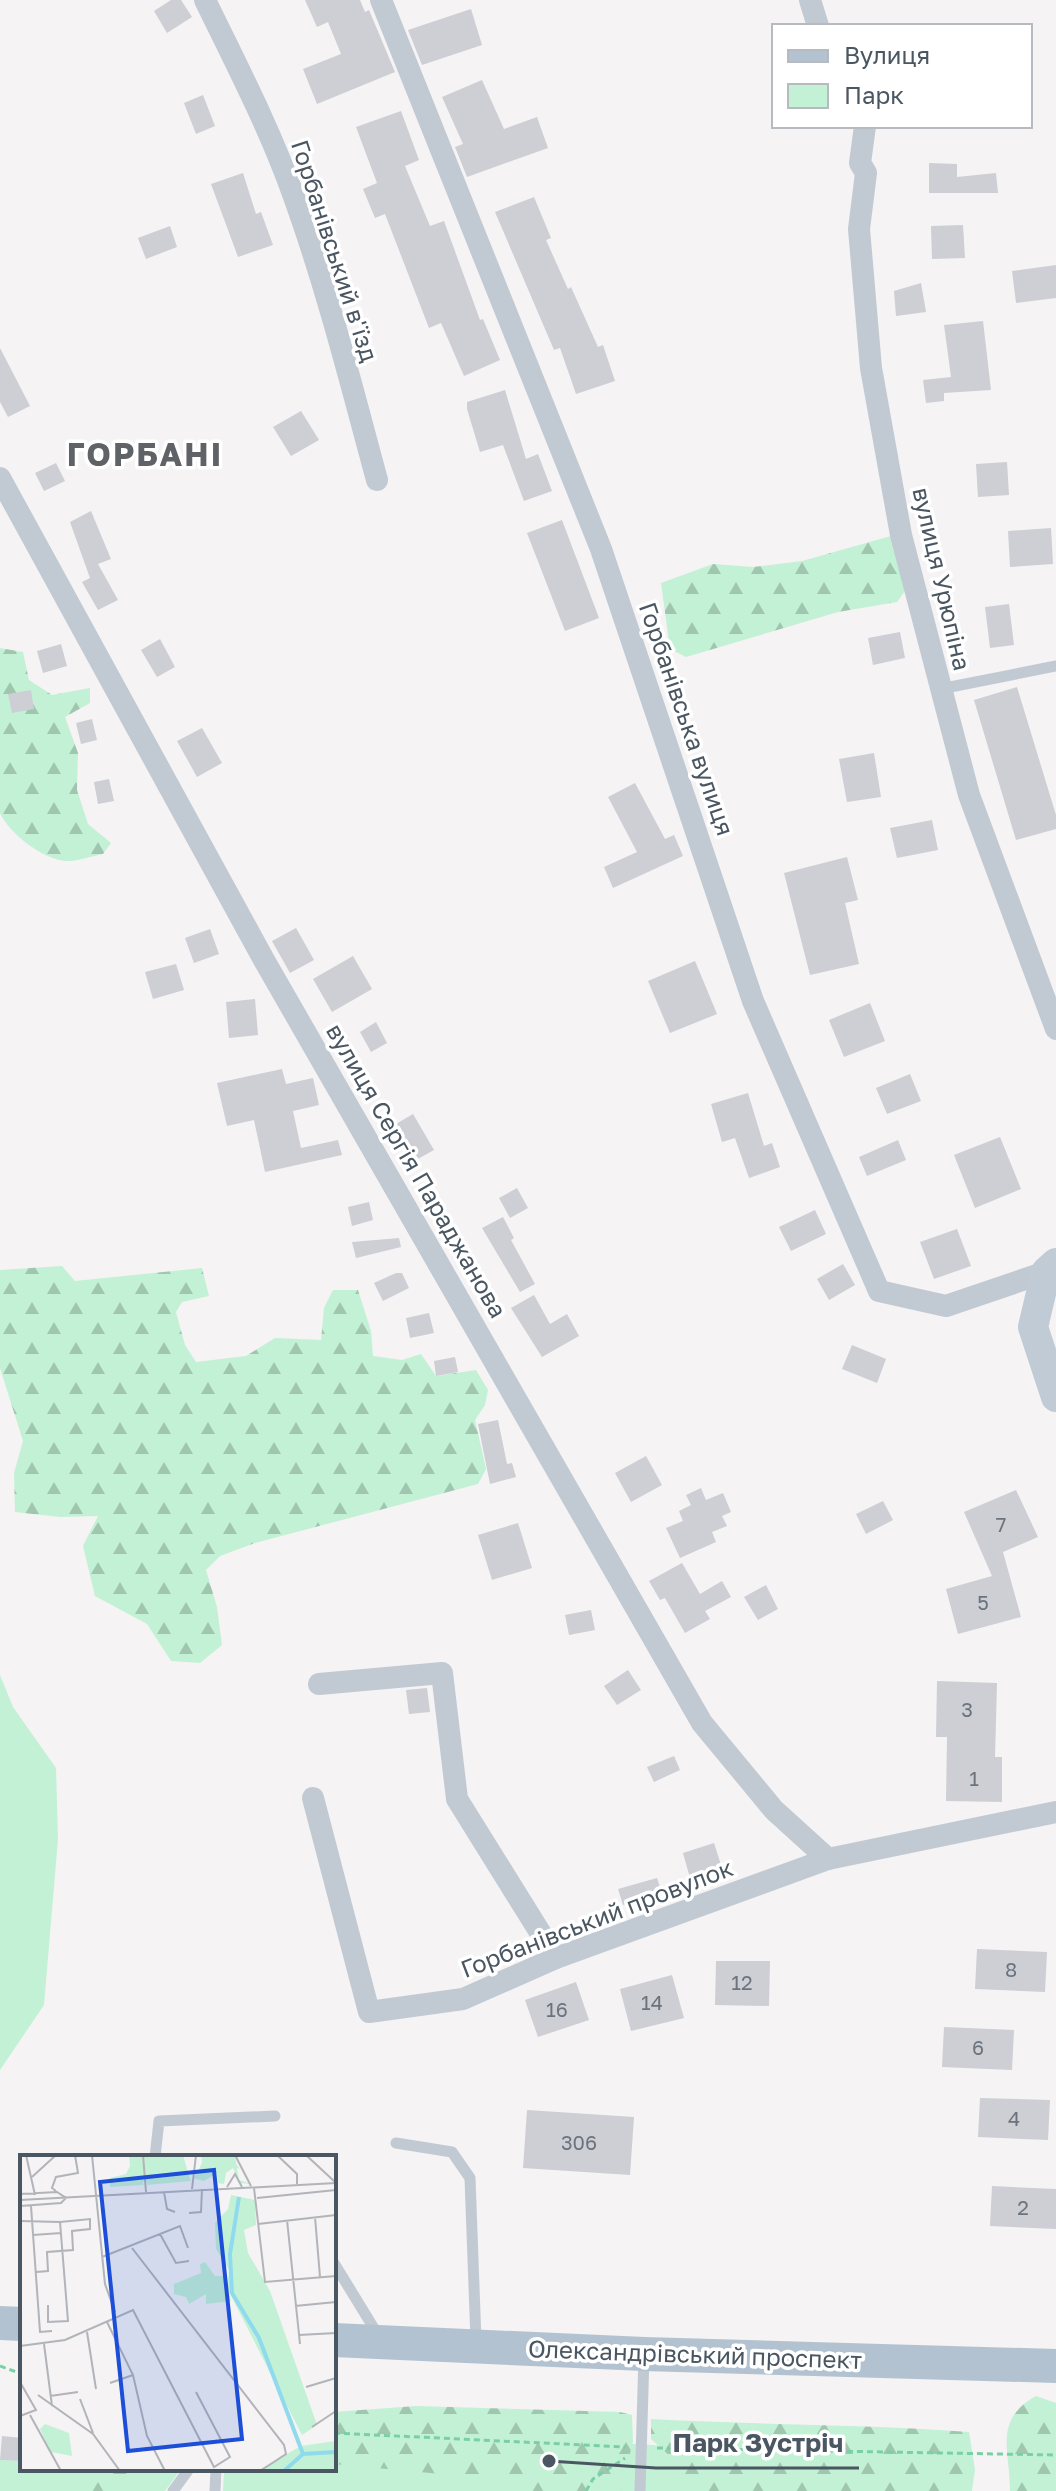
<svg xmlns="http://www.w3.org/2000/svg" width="1056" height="2491" viewBox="0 0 1056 2491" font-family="'Golos Text',sans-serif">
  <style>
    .green { fill: #c3f1d5 }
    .forest { fill: url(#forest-firs) }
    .building { fill: #cdcfd5 }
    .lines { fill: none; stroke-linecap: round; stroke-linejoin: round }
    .path { stroke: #7ad0a6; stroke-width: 3; stroke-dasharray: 6 4; stroke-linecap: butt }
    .lane { stroke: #c1cad2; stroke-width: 11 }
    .street { stroke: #c1cad2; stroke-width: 22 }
    .secondary { stroke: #c1cbd6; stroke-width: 30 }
    .primary { stroke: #b3c2d1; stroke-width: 34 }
    .labels { text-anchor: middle; stroke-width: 7; stroke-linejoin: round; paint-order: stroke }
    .number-label { font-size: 20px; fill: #6b747e }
    .street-label { font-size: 24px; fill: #4a5661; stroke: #fff }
    .district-label { font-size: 32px; font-weight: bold; letter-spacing: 2px; fill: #5f6368; stroke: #fff }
    .inset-river { fill: none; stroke: #90daee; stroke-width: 4 }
    .inset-road { fill: none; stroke: #b1b4b9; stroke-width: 2 }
    .view { fill: #1d4ed8; fill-opacity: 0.15; stroke: #1d4ed8; stroke-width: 4 }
    .inset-edge { fill: none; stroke: #4a5661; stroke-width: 4 }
    .leader { fill: none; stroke: #4a5661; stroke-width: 3 }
    .callout-dot { fill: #4a5661; stroke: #fff; stroke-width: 3 }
    .callout-label { font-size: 26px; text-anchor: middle; font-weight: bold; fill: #4a5661; stroke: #fff; stroke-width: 7; stroke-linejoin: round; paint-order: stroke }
  </style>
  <defs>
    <pattern id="forest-firs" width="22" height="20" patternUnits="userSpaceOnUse" patternTransform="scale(2)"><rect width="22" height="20" fill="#c3f1d5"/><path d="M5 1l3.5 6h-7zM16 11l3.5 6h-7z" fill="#a0c6b0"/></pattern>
  </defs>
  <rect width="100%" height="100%" fill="#f5f3f3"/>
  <g class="green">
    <polygon points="0,1675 13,1707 56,1768 58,1839 44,2005 0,2070"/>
    <polygon points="334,2425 763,2452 763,2491 223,2491 224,2469 334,2469"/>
    <polygon points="0,2460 22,2461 22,2469 181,2469 165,2491 0,2491"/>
  </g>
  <g class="forest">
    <polygon points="891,536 905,591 897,602 838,612 686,657 670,649 661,583 713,564 753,567 802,561"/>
    <path d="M0,648l23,4 6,28 23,15 38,-7v15l-25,14 13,36 -1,37 11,34 23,19 -8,11c-11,2 -27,8 -38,7 -24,-3 -55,-27 -65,-48z"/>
    <polygon points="62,1266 75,1281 202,1268 209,1296 182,1302 176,1312 185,1345 196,1362 246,1356 275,1338 321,1340 324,1308 333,1290 358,1290 371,1331 373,1356 402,1360 421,1354 436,1376 476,1370 488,1390 485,1405 475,1420 486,1469 478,1484 255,1543 220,1556 206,1570 217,1607 222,1645 200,1663 171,1661 147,1624 95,1596 83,1546 98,1516 60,1517 15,1512 14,1473 23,1441 0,1368 0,1270"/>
    <path d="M1036,2396l20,7v88h-46c0,-41 -17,-71 26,-95z"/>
    <polygon points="416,2406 620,2412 632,2415 633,2441 621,2491 522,2491 505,2479 477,2477 486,2483 488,2491 469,2491 473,2477 334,2464 334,2412"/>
    <path d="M651,2419c106,6 212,5 318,13l6,38 -3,21h-293l-8,-34 -20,-18z"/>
    <polygon points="95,2469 125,2469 132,2491 82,2491 83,2480"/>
  </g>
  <g class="building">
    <polygon points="171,0 181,0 192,17 167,33 154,11"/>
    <polygon points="305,0 360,0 365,12 369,10 395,72 317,104 303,69 341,54 328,22 317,27"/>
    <polygon points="471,9 482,45 422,65 408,30"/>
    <polygon points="482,80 504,129 537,117 548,148 467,177 455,147 463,144 442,97"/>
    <polygon points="203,95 215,126 196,134 184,103"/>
    <polygon points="401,111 419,160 405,166 430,226 444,221 480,320 483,319 500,360 464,376 441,323 429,328 385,214 375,218 363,189 377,183 356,127"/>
    <polygon points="929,163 957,164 957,177 996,173 998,193 929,193"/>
    <polygon points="243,173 256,214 261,212 273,245 238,257 211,184"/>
    <polygon points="534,197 551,238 546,240 568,289 571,287 598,347 603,345 615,381 576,394 560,348 554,350 495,212"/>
    <polygon points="963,225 965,258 932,259 931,226"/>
    <polygon points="170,226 177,247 146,259 138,238"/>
    <polygon points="1056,265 1056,298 1016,303 1012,271"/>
    <polygon points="921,283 926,312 896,316 894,291"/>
    <polygon points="983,321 991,390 944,393 944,401 926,403 923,380 951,377 944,325"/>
    <polygon points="0,348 30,406 8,417 0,402"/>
    <polygon points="505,390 526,459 538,454 552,491 524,501 503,445 480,452 467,409 467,402"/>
    <polygon points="301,411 319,440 291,456 273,427"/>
    <polygon points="1007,462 1009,495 978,497 976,464"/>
    <polygon points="56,463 65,481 44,491 35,473"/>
    <polygon points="91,511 111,559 98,564 118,600 98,610 82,582 90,578 70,522"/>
    <polygon points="562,520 599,618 565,631 527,533"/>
    <polygon points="1051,528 1053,564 1010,567 1008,531"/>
    <polygon points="1009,604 1014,645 990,648 985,607"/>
    <polygon points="900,632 905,658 873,665 868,638"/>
    <polygon points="160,639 175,667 157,677 141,650"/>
    <polygon points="61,644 67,666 43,673 37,651"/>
    <polygon points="1017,687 1056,815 1056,829 1016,840 974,700"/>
    <polygon points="31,690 34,709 12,713 8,694"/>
    <polygon points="92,719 97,740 81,744 76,723"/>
    <polygon points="202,728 222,763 197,777 177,741"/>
    <polygon points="874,753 881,797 847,802 839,759"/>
    <polygon points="109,779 114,801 98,804 94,782"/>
    <polygon points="635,783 665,839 674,835 683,856 613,888 604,867 637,852 608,797"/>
    <polygon points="932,820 938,850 897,858 890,828"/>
    <polygon points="847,857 858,900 845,903 859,964 810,975 784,873"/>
    <polygon points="296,928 314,960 290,973 272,941"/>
    <polygon points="210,929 219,954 194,963 185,938"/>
    <polygon points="353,956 372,989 332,1012 313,979"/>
    <polygon points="695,961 717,1014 670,1033 648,981"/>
    <polygon points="176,964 184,990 153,999 145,972"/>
    <polygon points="255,999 258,1035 229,1038 226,1002"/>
    <polygon points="870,1003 885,1041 844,1057 829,1020"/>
    <polygon points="376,1022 387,1043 371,1052 360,1032"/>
    <polygon points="282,1069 286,1084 313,1078 319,1105 293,1111 301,1148 338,1140 342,1155 265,1172 254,1120 227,1126 217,1083"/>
    <polygon points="910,1074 921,1101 887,1114 876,1088"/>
    <polygon points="748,1093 764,1146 772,1143 780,1167 749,1178 735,1138 722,1142 711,1104"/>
    <polygon points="413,1114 434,1150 416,1160 396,1124"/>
    <polygon points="1000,1137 1021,1189 975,1208 954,1155"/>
    <polygon points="898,1140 906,1160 867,1176 859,1157"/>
    <polygon points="517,1188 528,1208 510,1218 499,1198"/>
    <polygon points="369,1202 373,1220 352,1226 348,1207"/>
    <polygon points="815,1210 826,1234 791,1251 779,1227"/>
    <polygon points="503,1217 514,1238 511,1240 535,1284 520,1292 482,1228"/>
    <polygon points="957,1229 971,1266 934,1279 920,1242"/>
    <polygon points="399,1238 401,1247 356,1258 352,1242"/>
    <polygon points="843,1264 855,1285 829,1300 817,1279"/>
    <polygon points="396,1273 402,1273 409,1288 383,1301 374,1283"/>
    <polygon points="534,1295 550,1324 567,1314 579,1336 542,1357 511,1308"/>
    <polygon points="429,1313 434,1333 410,1338 406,1318"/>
    <polygon points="852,1345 886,1359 877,1383 842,1369"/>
    <polygon points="455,1357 458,1372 436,1376 434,1361"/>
    <polygon points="498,1420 507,1464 512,1463 516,1477 490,1484 478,1424"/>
    <polygon points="646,1456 662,1485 631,1502 615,1473"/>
    <polygon points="701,1488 706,1500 723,1493 731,1512 722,1516 727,1526 712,1532 716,1542 680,1558 666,1528 683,1521 679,1511 691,1505 686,1495"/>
    <polygon points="1016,1490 1038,1537 1003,1552 1021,1617 958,1634 946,1589 992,1576 964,1512"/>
    <polygon points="883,1501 893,1520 866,1534 856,1514"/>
    <polygon points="518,1523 532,1568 492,1580 478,1535"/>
    <polygon points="682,1563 700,1594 722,1581 731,1597 705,1611 710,1619 685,1633 665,1598 660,1600 649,1581"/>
    <polygon points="766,1585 778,1609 758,1620 744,1597"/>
    <polygon points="591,1610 595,1630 569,1635 565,1615"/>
    <polygon points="628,1670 641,1690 617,1705 604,1686"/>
    <polygon points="937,1681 997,1683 995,1757 1002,1757 1002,1802 946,1801 947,1737 936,1737"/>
    <polygon points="427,1688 430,1712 409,1714 406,1690"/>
    <polygon points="674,1756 680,1770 654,1782 647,1767"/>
    <polygon points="714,1843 722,1868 690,1878 683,1853"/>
    <polygon points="657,1878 662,1893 623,1905 618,1889"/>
    <polygon points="977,1949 1047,1952 1045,1992 975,1989"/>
    <polygon points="716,1961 770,1961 769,2006 715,2005"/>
    <polygon points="672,1975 684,2018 631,2031 620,1989"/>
    <polygon points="576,1982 589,2020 538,2037 525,2000"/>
    <polygon points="944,2027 1014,2030 1012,2070 942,2067"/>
    <polygon points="980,2098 1050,2100 1048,2140 978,2137"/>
    <polygon points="527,2110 634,2117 630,2175 523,2168"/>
    <polygon points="992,2186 1056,2189 1056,2229 990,2226"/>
    <polygon points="2,2436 22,2438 22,2461 0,2460"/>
  </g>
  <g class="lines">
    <g class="path">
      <polyline points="0,2366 22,2374"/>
      <polyline points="334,2433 626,2447"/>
      <polyline points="657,2448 1056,2455"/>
      <polyline points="586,2491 593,2479 625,2458"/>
    </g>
    <g class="lane">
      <polyline points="940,689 1056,666"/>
      <polyline points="396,2143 452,2152 470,2178 476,2341"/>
      <polyline points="155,2157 159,2121 275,2116"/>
      <polyline points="334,2263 378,2335"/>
      <polyline points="173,2491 189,2469"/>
      <polyline points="215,2491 216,2469"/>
      <polyline points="640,2491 644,2356"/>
    </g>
    <g class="street">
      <path d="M205,0c31,64 64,127 88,194 34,94 58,190 84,286"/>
      <polyline points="381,0 601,549 753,1001 879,1291 946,1306 1046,1272"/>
      <polyline points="810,0 818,26"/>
      <polyline points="865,126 860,163 866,173 859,229 864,287 871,368 901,535 969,795 1056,1029"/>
      <polyline points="0,478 264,960 702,1723 774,1810 828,1859"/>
      <polyline points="319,1684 442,1673 457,1799 556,1958"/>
      <polyline points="313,1798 369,2012 463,1999 556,1958 828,1859 1056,1812"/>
    </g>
    <polyline class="secondary" points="1056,1263 1046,1272 1033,1327 1056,1397"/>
    <g class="primary">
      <polyline points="0,2323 22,2324"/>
      <polyline points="334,2340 644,2354 1056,2366"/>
    </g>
  </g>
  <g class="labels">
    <g class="number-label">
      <text x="1001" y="1532">7</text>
      <text x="983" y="1610">5</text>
      <text x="967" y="1717">3</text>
      <text x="974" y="1786">1</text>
      <text x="1011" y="1977">8</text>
      <text x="742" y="1990">12</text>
      <text x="652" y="2010">14</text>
      <text x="557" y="2017">16</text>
      <text x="978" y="2055">6</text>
      <text x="1014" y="2126">4</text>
      <text x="579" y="2150">306</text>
      <text x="1023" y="2215">2</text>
    </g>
    <g class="street-label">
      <text transform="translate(334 251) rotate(72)" y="8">Горбанівський в'їзд</text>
      <text transform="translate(941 579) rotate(77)" y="8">вулиця Урюпіна</text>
      <text transform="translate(686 719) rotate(71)" y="8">Горбанівська вулиця</text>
      <text transform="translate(416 1171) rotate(60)" y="8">вулиця Сергія Параджанова</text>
      <text transform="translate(597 1919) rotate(-21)" y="8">Горбанівський провулок</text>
      <text transform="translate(695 2355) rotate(2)" y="8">Олександрівський проспект</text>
    </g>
    <g class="district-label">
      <text x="145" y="466">ГОРБАНІ</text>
    </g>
  </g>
  <g transform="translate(20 2155)">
    <rect width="316" height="316" fill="#f5f3f3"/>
    <path d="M109,0h54l7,25 -58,3zM181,0l34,2 4,23 13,4 -12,-1 -7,-15 -7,5 -2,11 -6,-1 -1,-10 -13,8 -12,-3 11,-11zM211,40l24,5 1,25 -12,5 4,23 22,38 47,134 -15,10 -75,-147 2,-18 -13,-21 -1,-26 13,-14zM316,286v22l-20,8h-59l44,-25z" fill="#c3f1d5"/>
    <path d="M126,0l8,18 7,4 -6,-7 9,1v6l25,-1 2,5 -44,4zM186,0h22l12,14 -13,-5 -4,7 -9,-13 -12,17 -3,-6zM112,7l12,23 -34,2v-9l16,-4zM185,107l10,14h9l7,25 -25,3v-10l-17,10 -3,-7 -12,-3v-10l27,-11 -1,-9zM25,269l24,9 3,23 -21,-4 -11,-23z" fill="#c3f1d5"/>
    <path d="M294,302l22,1v13h-44z" fill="#c3f1d5"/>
    <path class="inset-river" d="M219,42l-9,57 2,39 27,45 44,116M264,316l19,-17 33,-2"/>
    <path class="inset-road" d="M6,0l9,40M72,0l13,129 10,28M123,0l3,37M215,0l16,31M257,0l20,19v10M286,0l29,27M12,22l24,-22M207,32l8,-13 7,13M234,33l11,94 71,-6M172,34l4,-34M36,36l-4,-3 4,-11 22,-4 -3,-18M144,37l3,17 8,3M0,39l37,-2 9,6 -5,5 -41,3M237,43l79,-8M0,45l316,-17M11,51l9,126 12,-1M169,58l12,-1 1,-23M295,62l5,60M267,65l13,124M0,66l40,1 8,99 -20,1v-17M238,69l78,-9M140,79l16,29 13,-2M13,80l28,-2M112,93l152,197 2,9 -26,17M82,102l78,-31 8,22M16,117l12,-1 -1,-19 26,-2 -1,-19 18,-2v-10l-30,3M275,151l41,-4M87,167l26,53 14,61 18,35M67,177l9,57M279,180l37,-2M24,189l8,62M0,191l45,-6 68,-30 81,157 16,-10 -34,-65M0,227l16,28 -16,6M90,228l23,-8M286,232l30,-9M18,240l55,39 27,37M30,241l28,-4M60,244l13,34M10,260l31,56M292,272l24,-16"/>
    <path class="view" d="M194,15l28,269 -114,12 -28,-269z"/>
    <rect width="316" height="316" class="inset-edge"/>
  </g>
  <path class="leader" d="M549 2461L656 2468H859"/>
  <circle class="callout-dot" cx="549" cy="2461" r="8"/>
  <g class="callout-label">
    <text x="758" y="2452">Парк Зустріч</text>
  </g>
  <rect x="772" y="24" width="260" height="104" fill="#ffffff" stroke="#b7bbc0" stroke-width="2"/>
  <rect x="788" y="50" width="40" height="12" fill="#b3c2d1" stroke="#b7bbc0" stroke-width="2"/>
  <text x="844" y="64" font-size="24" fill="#4a5661">Вулиця</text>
  <rect x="788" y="84" width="40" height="24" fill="#c3f1d5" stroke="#b7bbc0" stroke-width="2"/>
  <text x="844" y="104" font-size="24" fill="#4a5661">Парк</text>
</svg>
